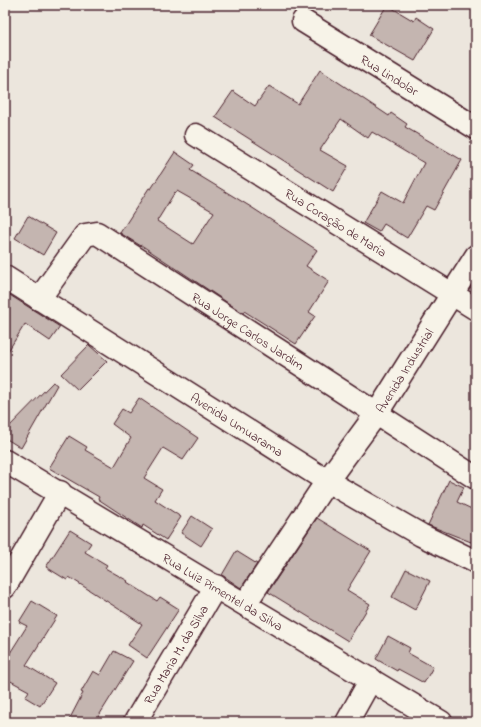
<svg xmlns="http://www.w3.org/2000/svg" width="481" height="727" viewBox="0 0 481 727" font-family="'Indie Flower',sans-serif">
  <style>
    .building { fill: #c4b5b0; stroke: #4a1f2b; fill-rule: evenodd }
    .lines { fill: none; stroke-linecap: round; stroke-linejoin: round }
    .street-casing { stroke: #4a1f2b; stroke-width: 25 }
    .secondary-casing { stroke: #4a1f2b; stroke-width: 25 }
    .street { stroke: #f7f3e8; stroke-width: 22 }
    .secondary { stroke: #f7f3e8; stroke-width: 22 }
    .labels { text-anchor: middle; stroke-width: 3; stroke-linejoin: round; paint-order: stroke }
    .street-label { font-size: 13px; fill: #4a1f2b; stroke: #f7f3e8 }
  </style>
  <rect width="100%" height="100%" fill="#ece6dd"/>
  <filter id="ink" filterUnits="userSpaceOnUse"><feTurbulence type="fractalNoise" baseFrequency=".025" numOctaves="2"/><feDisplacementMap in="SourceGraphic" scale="8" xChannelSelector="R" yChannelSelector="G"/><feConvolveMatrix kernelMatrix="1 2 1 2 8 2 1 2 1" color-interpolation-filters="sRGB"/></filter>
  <g filter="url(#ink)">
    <g class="building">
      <polygon points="387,5 414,21 416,17 434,29 415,61 369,35"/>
      <polygon points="320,70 389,116 391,113 407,124 405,127 462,160 434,210 426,206 407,238 384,224 379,232 363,223 382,191 403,203 424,163 372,132 368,138 341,119 320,150 348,166 333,192 215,117 233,91 255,106 269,86 298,104"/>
      <path d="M175,152l19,13 -4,5 61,37 66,43 -11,16 23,15 -20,31 6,4 -19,28 -52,-33 -1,2 -102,-68v1l-21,-13 29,-45 2,1zM177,191l37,21 -21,32 -36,-23 18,-29 1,1z"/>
      <polygon points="28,216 56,233 43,255 15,238"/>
      <polygon points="5,292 60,327 50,341 25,324 5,356"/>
      <polygon points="89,345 107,361 78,390 61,374"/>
      <polygon points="53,382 57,385 21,448 5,438 5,431"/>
      <polygon points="139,398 198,438 183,460 163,448 144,478 162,489 155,500 181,517 166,540 143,525 142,528 98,499 99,497 49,468 69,436 87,447 85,450 114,467 131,438 112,424 122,409 129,413"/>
      <polygon points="449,480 464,487 457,502 476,511 476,544 428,525"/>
      <polygon points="192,516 212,529 201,546 181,533"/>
      <polygon points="317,518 371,551 347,590 370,604 348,641 268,592"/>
      <polygon points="70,530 91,543 85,552 107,565 105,568 128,581 127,582 157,601 160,597 179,609 147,658 128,645 142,624 69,577 67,580 46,567"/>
      <polygon points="236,551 257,564 241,588 222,575"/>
      <polygon points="406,569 430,581 415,610 392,597"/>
      <polygon points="32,601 57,616 26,665 55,683 40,706 25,697 29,691 5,678 5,661 27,626 19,622"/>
      <polygon points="388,636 410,648 408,653 433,667 424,683 398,669 397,671 376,659"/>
      <polygon points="114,651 133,661 95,722 68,722 83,693 81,692 93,671 100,675"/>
    </g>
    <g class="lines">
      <defs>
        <g id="street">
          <path id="s1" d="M303,21l173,107"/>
          <path id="s2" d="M196,135l280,174"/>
          <path id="s3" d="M39,299l46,-64 12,-2 379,245"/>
          <path id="s4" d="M5,461l436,261"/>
          <polyline points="5,587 60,492"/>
          <polyline points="245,604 327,481"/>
          <path id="s5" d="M135,722l81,-136"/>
          <polyline points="347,722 371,679"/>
        </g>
        <g id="secondary">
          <path id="s6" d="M5,277l322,204 94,54 55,27"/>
          <path id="s7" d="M327,481l50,-68 99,-157"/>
        </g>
      </defs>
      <use href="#street" class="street-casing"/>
      <use href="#secondary" class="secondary-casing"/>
      <use href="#street" class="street"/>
      <use href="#secondary" class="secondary"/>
    </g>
  </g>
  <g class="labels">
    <g class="street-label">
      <text dy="5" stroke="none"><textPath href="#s1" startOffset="102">Rua Lindolar</textPath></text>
      <text dy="5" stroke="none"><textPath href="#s2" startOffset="165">Rua Coração de Maria</textPath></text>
      <text dy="5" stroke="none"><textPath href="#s3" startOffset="271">Rua Jorge Carlos Jardim</textPath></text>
      <text dy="5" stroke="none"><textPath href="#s7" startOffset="135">Avenida Industrial</textPath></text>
      <text dy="5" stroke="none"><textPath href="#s6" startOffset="275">Avenida Umuarama</textPath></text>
      <text dy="5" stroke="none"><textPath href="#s4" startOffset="254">Rua Luiz Pimentel da Silva</textPath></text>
      <text dy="5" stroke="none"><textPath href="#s5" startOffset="79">Rua Maria M. da Silva</textPath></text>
    </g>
  </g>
  <rect width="481" height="727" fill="none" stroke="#f7f3e8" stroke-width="20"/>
  <rect x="10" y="10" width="461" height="707" fill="none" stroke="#4a1f2b" stroke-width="1.5" filter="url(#ink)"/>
</svg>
